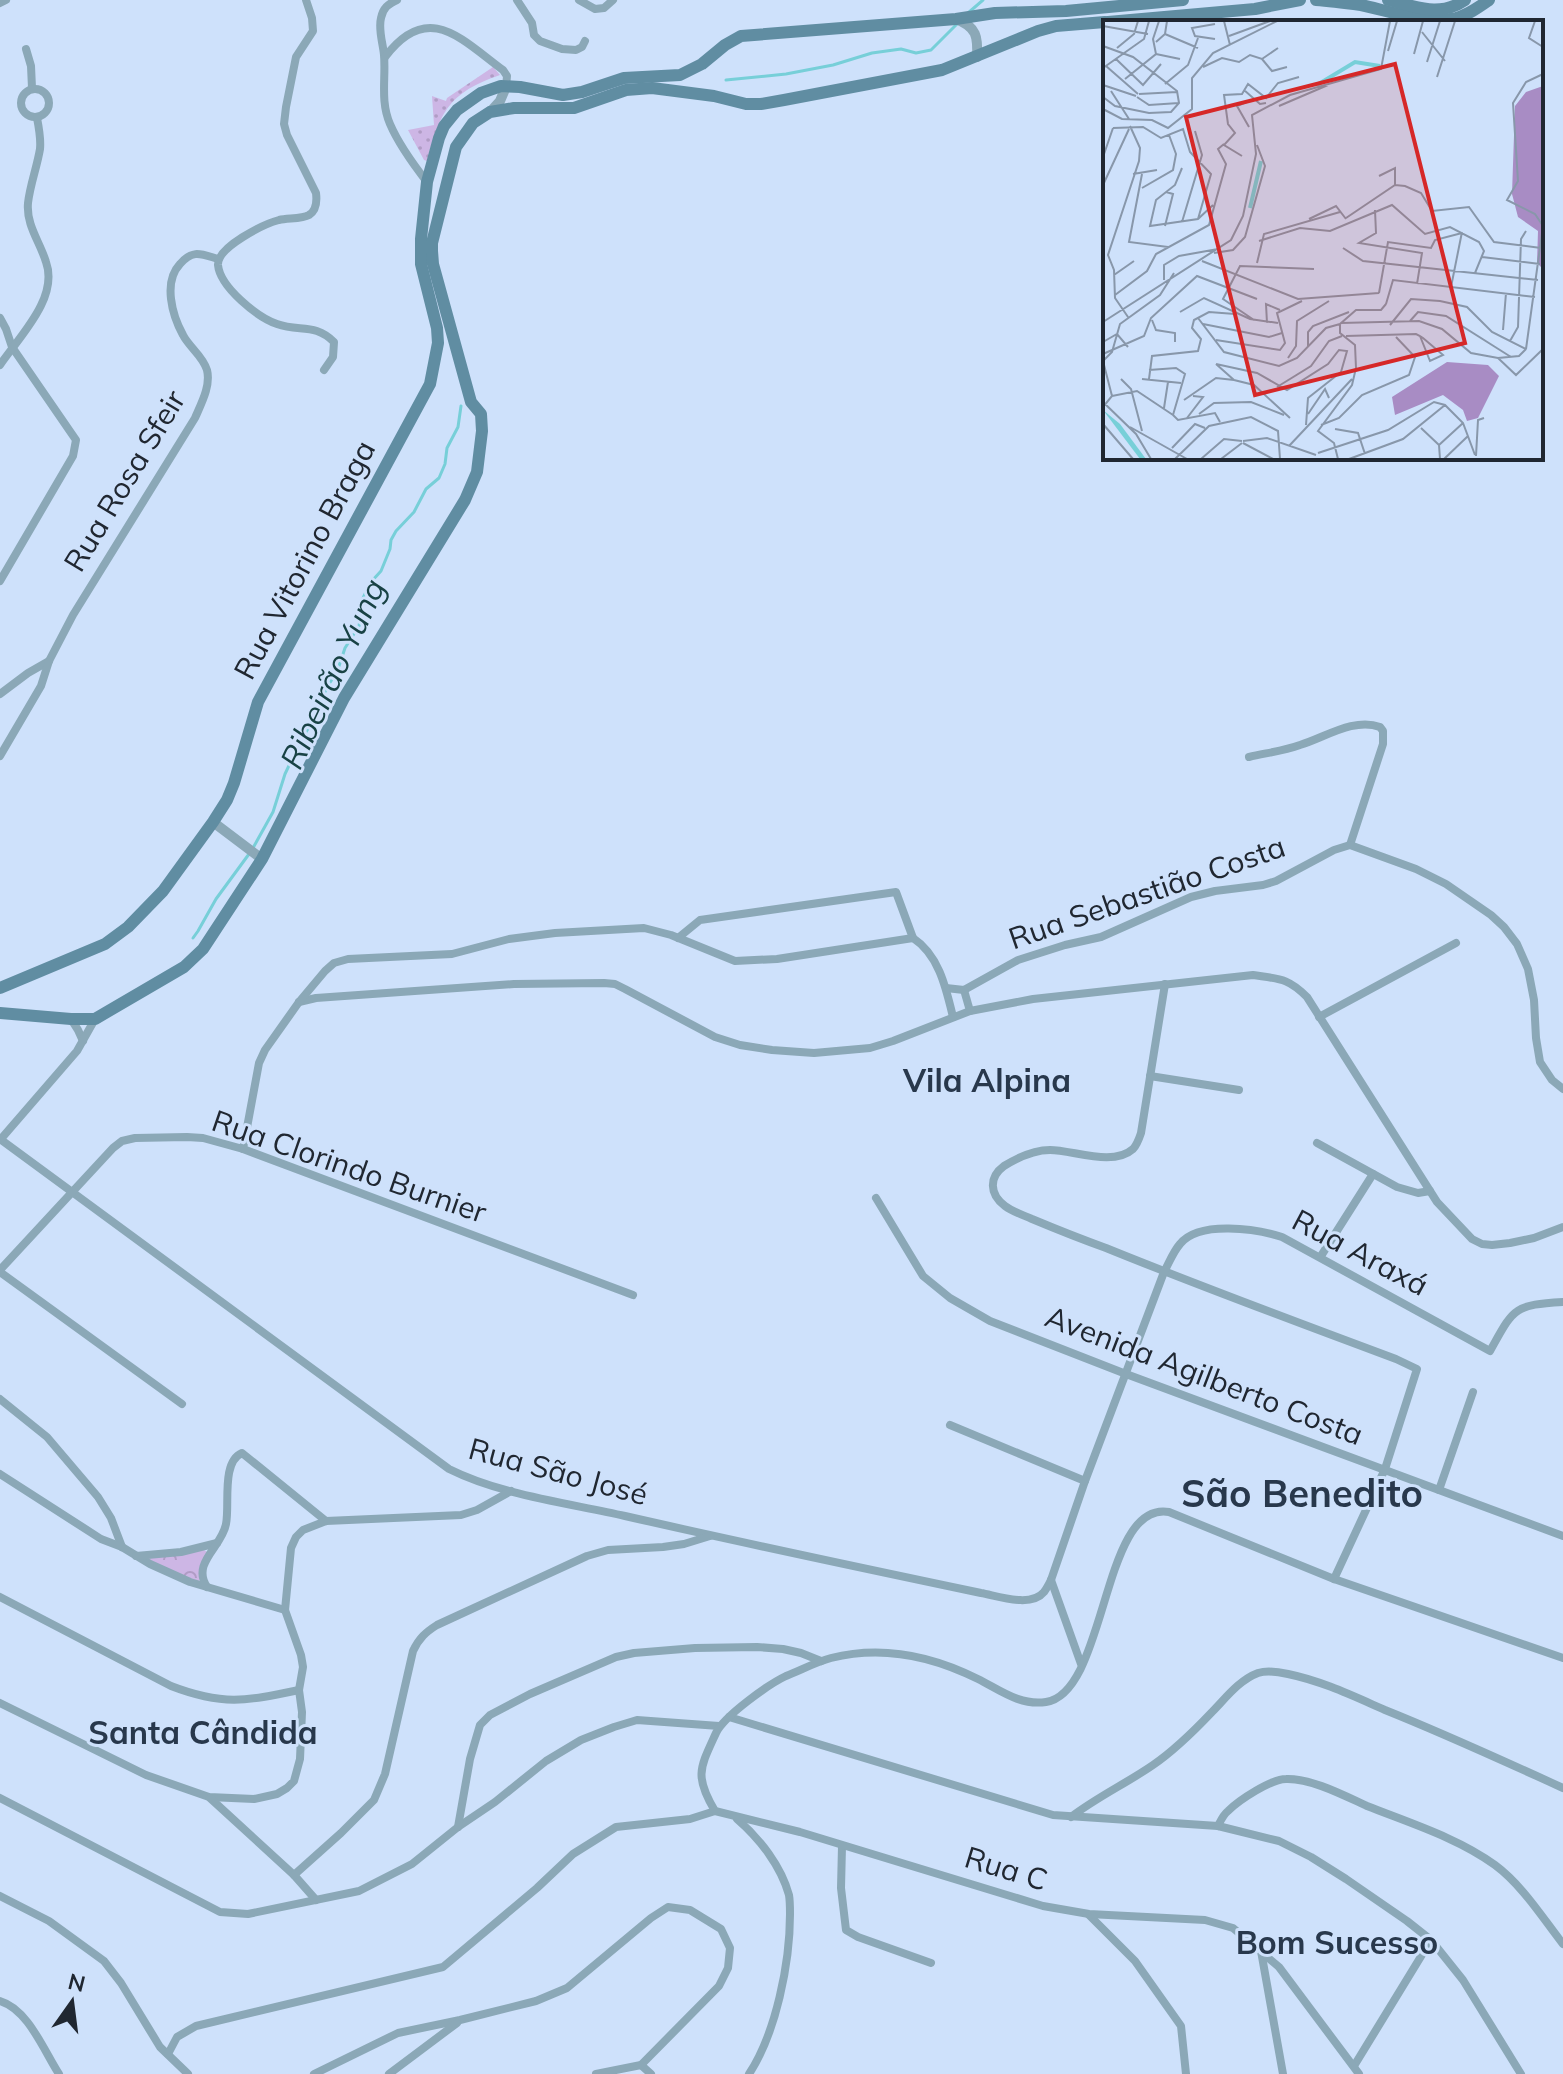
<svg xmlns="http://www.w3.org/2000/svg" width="1563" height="2074" viewBox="0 0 1563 2074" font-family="Mulish,sans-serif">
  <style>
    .park { fill: url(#park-crowns) }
    .garden { fill: url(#garden-dots) }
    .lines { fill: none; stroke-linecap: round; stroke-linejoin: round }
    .stream { stroke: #77cfd8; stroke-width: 3 }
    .minor { stroke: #8ba8b7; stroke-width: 8 }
    .tertiary { stroke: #8ba8b7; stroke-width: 10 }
    .secondary { stroke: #608da2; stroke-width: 12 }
    .labels { text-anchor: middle; stroke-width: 6; stroke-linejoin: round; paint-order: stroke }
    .street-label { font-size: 30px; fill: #202731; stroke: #cee1fb }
    .water-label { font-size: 32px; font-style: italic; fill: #184245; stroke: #cee1fb }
    .neighbourhood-label { font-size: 32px; font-weight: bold; fill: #28384c; stroke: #cee1fb }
    .district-label { font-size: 38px; font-weight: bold; fill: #28384c; stroke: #cee1fb }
    .inset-river { fill: none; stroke: #77cfd8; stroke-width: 4 }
    .inset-road { fill: none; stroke: #8897aa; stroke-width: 2 }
    .view { fill: #d62828; fill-opacity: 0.15; stroke: #d62828; stroke-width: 4 }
    .inset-edge { fill: none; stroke: #202731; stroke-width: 4 }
  </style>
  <defs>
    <pattern id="park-crowns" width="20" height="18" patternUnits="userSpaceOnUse" patternTransform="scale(2)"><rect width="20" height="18" fill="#cdb6e5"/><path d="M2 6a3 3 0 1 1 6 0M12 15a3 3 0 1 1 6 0" fill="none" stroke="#b09cc5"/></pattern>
    <pattern id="garden-dots" width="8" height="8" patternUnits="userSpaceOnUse" patternTransform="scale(2)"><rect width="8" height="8" fill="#cdb6e5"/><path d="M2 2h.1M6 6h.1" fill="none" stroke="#b09cc5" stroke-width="1.8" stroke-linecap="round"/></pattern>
  </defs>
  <rect width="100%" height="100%" fill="#cee1fb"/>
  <polygon class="park" points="204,1550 207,1552 199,1582 148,1561 148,1558"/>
  <path class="garden" d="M493,67l7,8c-51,18 -59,35 -73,86l-3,-1 -16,-30 26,-5 -2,-29 14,5 1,-3z"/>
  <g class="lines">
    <g class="stream">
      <polyline points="968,13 983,0"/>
      <polyline points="726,80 786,74 833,65 872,53 901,49 916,53 931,50 957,24"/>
      <polyline points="253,848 273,812 285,774 301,740 311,724 314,713 329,684 337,672 345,648 359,626 363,598 371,582 381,571 390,549 391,540 396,531 414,512 426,489 439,478 445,464 447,448 458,427 461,406"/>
      <polyline points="193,938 198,931 216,899 249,854"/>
    </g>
    <g class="minor">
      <path d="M306,0l6,18 1,13 -17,26 -10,50 -2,17 3,11 29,58c1,8 1,17 -7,22 -7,4 -21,3 -30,5 -15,4 -62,27 -61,45 2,22 39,52 59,59 23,8 38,-1 57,18l-1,15 -9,13"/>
      <path d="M397,0c-9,4 -14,8 -16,18 -3,12 2,25 3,37 2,23 -4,46 6,69 9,21 23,40 37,58"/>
      <polyline points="517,0 532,23 534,35 540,41 562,49 576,50 582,47 585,41"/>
      <polyline points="579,0 595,9 604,8 613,0"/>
      <polyline points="0,3 6,0"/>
      <polyline points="26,49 31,66 32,88"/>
      <path d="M385,57c43,-57 76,-18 118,13l4,6 -1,11"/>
      <circle cx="35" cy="103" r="14"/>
      <polyline points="0,318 6,329 12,347 76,440 73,456 0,581"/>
      <path d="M0,365c19,-28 59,-67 46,-103 -6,-20 -20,-37 -18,-59 2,-18 9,-36 12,-54 1,-10 -1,-21 -3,-31"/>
      <polyline points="0,694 28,673 49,661"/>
      <path d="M0,756l41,-70 8,-25 24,-46 122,-197c6,-14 16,-32 12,-48 -4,-14 -18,-23 -24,-35 -11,-20 -20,-53 -3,-71 13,-15 21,-10 38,-5"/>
      <path d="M1249,757c17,-4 34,-6 51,-12 24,-7 54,-28 80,-18l3,4v13l-33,101"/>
      <polyline points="678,938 700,920 896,892 913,938"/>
      <path d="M1165,984l-24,149c-2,6 -4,12 -8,16 -20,18 -60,1 -83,1 -16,0 -33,8 -46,16 -15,11 -15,28 1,40 8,6 18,9 27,13 24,10 49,20 74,29 96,39 193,75 290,111l21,10 -32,100 -51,110"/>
      <polyline points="946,988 964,990 1018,960 1065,945 1101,937 1191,897 1215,891 1263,885 1276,881 1334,850 1350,845 1416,869 1446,884 1491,915 1504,927 1517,944 1528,969 1534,1000 1536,1038 1540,1062 1552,1080 1563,1089"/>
      <polyline points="964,990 970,1011"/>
      <path d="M299,1002l17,-4 198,-14 90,-1 11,1 10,5 90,48 25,8 32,5 42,3 56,-5 23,-7 77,-30 63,-12 220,-24c27,4 35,3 54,22l130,205 35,37 10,5 10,1 18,-2 24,-5 29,-11"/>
      <polyline points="1319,1017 1456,943"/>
      <polyline points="71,1019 78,1030 83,1041"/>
      <polyline points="1150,1076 1239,1090"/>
      <path d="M0,1139l449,330c52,26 119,34 176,47 118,27 237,52 356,77 17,3 50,15 63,-1 3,-4 5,-8 7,-12l34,-99 79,-209c5,-9 9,-20 16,-28 19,-24 77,-15 102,-7l208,114c24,-43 23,-46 73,-49"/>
      <polyline points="1,1139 77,1051 95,1019"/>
      <polyline points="1317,1143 1397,1187 1418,1193 1430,1191"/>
      <path d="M243,1149l16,-86 6,-13 34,-48 26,-31 9,-8 14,-4 104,-5 57,-15 46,-6 89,-5 27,7 64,26 42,-2 136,-21c26,17 33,50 40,79"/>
      <polyline points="876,1198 923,1276 950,1298 990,1321 1126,1374 1563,1536"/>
      <polyline points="1321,1256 1373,1174"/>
      <polyline points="0,1270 113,1148 122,1141 135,1138 187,1137 203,1138 243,1149 633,1295"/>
      <polyline points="0,1272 182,1404"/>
      <polyline points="0,1399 47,1437 98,1497 111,1518 122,1547"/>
      <polyline points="950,1425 1085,1481"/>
      <polyline points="0,1474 101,1539 122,1547 150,1564 190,1582 285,1610"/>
      <polyline points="1439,1490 1473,1392"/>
      <polyline points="136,1556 181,1552 217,1543"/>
      <polyline points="1051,1580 1081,1664"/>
      <path d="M207,1587c-16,-24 15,-40 19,-63 4,-19 -5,-62 16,-71l84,68"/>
      <path d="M0,1597l171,89c52,20 75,15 128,4"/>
      <polyline points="0,1703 146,1775 209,1797 254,1799 277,1794 287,1788 294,1781 300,1759 302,1712 299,1690 303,1667 301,1655 285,1610 291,1548 296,1537 303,1530 326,1521 461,1515 477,1510 511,1491"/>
      <polyline points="729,1717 1053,1815 1218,1826 1279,1841 1311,1857 1346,1879 1407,1921 1431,1940 1463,1980 1521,2074"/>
      <polyline points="0,1798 220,1912 248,1914 359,1891 412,1864 458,1827 495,1802 546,1761 581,1740 614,1727 637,1720 719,1726"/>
      <polyline points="210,1798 294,1875 316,1900"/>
      <path d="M1071,1817c26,-20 56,-34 82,-52 22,-15 41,-34 59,-53 13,-13 27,-32 46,-39 10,-3 21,-1 30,1 34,7 65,22 97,36 60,24 119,51 178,78"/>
      <path d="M737,1819c23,20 44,47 52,76 1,6 1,13 1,19 0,49 -14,119 -41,160"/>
      <path d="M1218,1826c3,-6 5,-11 10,-15 11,-11 43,-32 58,-32 25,-1 59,17 81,27 43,17 91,32 128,59 27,20 47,52 68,79"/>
      <polyline points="458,1827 470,1759 480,1725 490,1715 530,1694 616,1657 634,1653 695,1648 757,1647 783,1649 801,1653 821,1661"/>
      <polyline points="842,1846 841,1888 846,1930 858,1937 931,1963"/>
      <path d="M294,1875l47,-42 33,-33 11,-26 28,-123c6,-13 13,-19 24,-26l150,-69 21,-6 55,-3 21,-3 26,-8"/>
      <polyline points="0,1896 49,1921 104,1961 121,1983 160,2047 188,2074"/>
      <polyline points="1089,1915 1135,1961 1181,2026 1186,2074"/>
      <polyline points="1261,1951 1283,2074"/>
      <path d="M0,2001c28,8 44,50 59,73"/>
      <polyline points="168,2054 177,2037 196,2026 443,1967 537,1888 573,1854 616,1827 690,1819 715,1811"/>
      <polyline points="641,2065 651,2074"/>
      <polyline points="1354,2066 1431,1940"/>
      <polyline points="314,2074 398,2033 460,2020 536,2001 567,1988 651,1918 668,1907 690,1910 721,1929 730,1948 728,1968 719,1986 641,2065 596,2074"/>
      <polyline points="389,2074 457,2023"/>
      <path d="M1359,2074l-80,-107 -46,-39 -28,-8 -116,-6 -46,-8 -243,-74 -85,-21c-21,-35 -15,-43 1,-78 8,-17 53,-49 70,-57 15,-6 30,-14 45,-18 51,-13 101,-2 147,21 22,11 42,27 68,23 62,-10 55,-202 123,-190l165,67 229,79"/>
    </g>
    <g class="tertiary">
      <path d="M956,19c21,8 22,18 21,38"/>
      <polyline points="490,112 500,101 506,87"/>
      <polyline points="213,822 262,859"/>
    </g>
    <g class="secondary">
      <path d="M1316,0c15,1 30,3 45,5 30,6 64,20 95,13 12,-3 23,-11 33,-18"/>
      <path d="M1388,0c27,6 51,18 77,0"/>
      <polyline points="1108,22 1255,9 1300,0"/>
      <polyline points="0,988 105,944 128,927 163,891 213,822 227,800 234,783 258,702 430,384 438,343 437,328 421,264 421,239 427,182 439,138 444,126 457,110 481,93 501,86 520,87 563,95 582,92 624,78 680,75 702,64 725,45 741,36 956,19 995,13 1066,11 1183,0"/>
      <polyline points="0,1013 71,1019 95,1019 184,967 203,949 262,859 344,698 465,500 477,472 482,431 481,414 471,402 433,264 432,251 432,243 456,147 473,123 490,112 514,108 574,108 626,90 652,88 714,96 746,104 761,104 784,100 942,70 1038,31 1056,26 1105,22"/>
    </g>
  </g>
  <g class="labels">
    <g class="street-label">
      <text transform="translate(125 481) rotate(-59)" y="10">Rua Rosa Sfeir</text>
      <text transform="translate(305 560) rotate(-62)" y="10">Rua Vitorino Braga</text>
      <text transform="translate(1147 893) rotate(-19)" y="10">Rua Sebastião Costa</text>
      <text transform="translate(349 1167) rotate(19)" y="10">Rua Clorindo Burnier</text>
      <text transform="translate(1360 1253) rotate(28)" y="10">Rua Araxá</text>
      <text transform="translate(1204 1376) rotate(21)" y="10">Avenida Agilberto Costa</text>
      <text transform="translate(558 1472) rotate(15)" y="10">Rua São José</text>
      <text transform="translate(1006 1869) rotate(17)" y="10">Rua C</text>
    </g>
    <g class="water-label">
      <text transform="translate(333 674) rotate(-65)" y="11">Ribeirão Yung</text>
    </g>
    <g class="neighbourhood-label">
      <text x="987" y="1092">Vila Alpina</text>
      <text x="203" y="1744">Santa Cândida</text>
      <text x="1337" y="1954">Bom Sucesso</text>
    </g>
    <g class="district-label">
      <text x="1302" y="1507">São Benedito</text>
    </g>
  </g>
  <g transform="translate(1103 20)">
    <rect width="440" height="440" fill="#cee1fb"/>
    <path d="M440,66v183l-6,-6 1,-32 -20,-14 -6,-23 3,-88 11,-14zM344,342l41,3 11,11 -21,42 -11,3 -4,-11 -20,-15 -48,20 -3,-18z" fill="#a88cc4"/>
    <path d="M0,390l17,14 26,35h-6z" fill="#77cfd8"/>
    <path class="inset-river" d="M214,65l38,-23 25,4M147,188l11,-47"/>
    <path class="inset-road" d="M121,1l6,24M432,1l-6,17 14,9M0,6l45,8M319,12l23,29M62,14l33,14M126,16l41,-15M112,19l-20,-3 -3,-8 23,-4M53,22l9,-8 2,-13M0,26l30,11 44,34 2,12 -8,9 -22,1 -34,-7 -12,-9M14,28l17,-14 4,-13M285,31l9,-30M53,34l24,5M311,34l9,-33M13,39l27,26 18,-21M159,39l10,12 15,-4M324,42l13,-41M3,46l32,28M100,47l19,-9 17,4 11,-7 12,4 16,-11M0,48l41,-29 5,-18M334,57l18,-56M22,59l31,-25 -3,-15 6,-18M62,64l23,-19 10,-27M0,65l33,11M141,70l16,14 6,-1M8,71l18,28M36,74l38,-2M34,77l12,8 30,-2M176,86l49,-21M0,89l19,10 30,1 16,8 24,-19v-31l21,-25 64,-32M146,107l-12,-21 17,-7M10,108l30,-1 18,11 22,-9 7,23 21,22 -13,45M139,136l-18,-11 11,-12 -7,-9 -4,-29 18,-1 6,-10 18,14 12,-15 21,-6M0,137l10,-29M79,148l-7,17 -19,15 -6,26 48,-7 15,-14M30,154l24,-4M39,154l-13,68 39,5M276,156l16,-8v17M0,165l26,-56M39,168l31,-18 3,-16 -7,-19M272,190l1,23 -17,10 63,10 -5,31M243,198l49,-33 10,1 16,7 11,18 37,-4 25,35 47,6M206,199l27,-13 10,13M79,202l20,-67 -7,-24M62,206l8,-32 -7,-2M156,221l41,-13 30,3 62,-26 33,29 25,-7 29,15 5,9 -9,22M240,228l20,13 175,19M111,233l19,-3 12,-13 20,-71 -8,-21M379,237l58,7M99,241l96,38 81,-6M154,243l7,-29 76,-22M11,255l20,-14M61,260v-15l15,-9 39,-7M348,267l11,-55M276,273l9,-51 43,6 4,-8 27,-7M12,275l32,-24 9,-17 53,-29 17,-61 -8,-15 6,-5M283,284l7,-24 142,17M77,292l24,-14 46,21 28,4M25,297l-13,-19 -1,-28 -6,-15 31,-94 1,-13 -10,-22M95,298l26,34 55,14 18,-8 29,-30 14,-4M49,300l4,10 19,3v9M151,300l-31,-21 17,-33 74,3M307,301l8,-9 28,4 65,41M0,302l128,-82 12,-24 13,-62 -4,-39 38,-20 91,-26 9,-48M164,303l-1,-19 14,6M238,303l78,-2 23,8 29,24 27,5 21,-2 7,-7M100,304l66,13 13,-4M287,305l21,-26 29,2 27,6 25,25 34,17M400,310l3,-37M243,316l70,-2 4,2 3,2 20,17 -13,6 -10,-25M113,320l64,10 5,-7 -8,-30 25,-12M407,321l8,-14 3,-88 5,-8M0,322l14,-8 11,13M205,326v-14l5,-6 36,-14M423,329l17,-123 -8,-12 -28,-14 11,-19 -5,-78 13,-21 17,-8M0,334l41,-18 7,-18 46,-42 60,23M185,338l8,-12 1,-25 32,-20M395,338l18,17 27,-26M0,341l9,-9 8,-28 40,-29 14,-22M113,344l41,9 30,17 41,-26 11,-14 8,1 -6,21 -33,26 -2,27M113,344l18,16M18,359l10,10 11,42M39,359l39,4M46,359l3,-23 46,-5 3,-12 -9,-11 2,-8 15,-8 26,2M174,367l34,-21 18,-25 13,-5M9,376l25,-5 36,24 12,-41 -9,-6 -27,2M81,380l32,-22 18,2 20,5 36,33M0,382l33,32 15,25M0,387l9,-11 -9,-35M61,388l4,-26M96,394l15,-11 37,-1 33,13M205,394l17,-25 4,9M70,395l5,5 37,-7 5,9M84,398l16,-21 -10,-1M0,404l30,35M218,405l18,-7 23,-23 47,-20 6,-18 -19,-20M27,407l57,32M318,408l18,17 1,14M232,409l23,4 7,21M140,421l24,-3 49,17M140,423l30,16M336,425l24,-22M186,426l63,-67M69,428l23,-24 10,4M215,433l70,-23 46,-28 11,3 18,18 12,32M373,436l2,-36 6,-2M72,439l34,-33 42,-9 27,14 2,28M98,439l23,-20 18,2M118,439l21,-16M235,439l-4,-16 -16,-12 34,-46 4,-17 -1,-23 -15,-12v-9l16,-14h25l5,-6M246,439l54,-20 42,-34M341,439l24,-23"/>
    <path class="view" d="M292,44l70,279 -210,52 -69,-278z"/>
    <rect width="440" height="440" class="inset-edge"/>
  </g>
  <g transform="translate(72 2002) rotate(14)" stroke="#cee1fb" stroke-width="6" paint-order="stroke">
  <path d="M0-6L14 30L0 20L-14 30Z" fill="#202731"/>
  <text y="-12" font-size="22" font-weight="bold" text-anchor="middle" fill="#202731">N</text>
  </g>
</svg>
